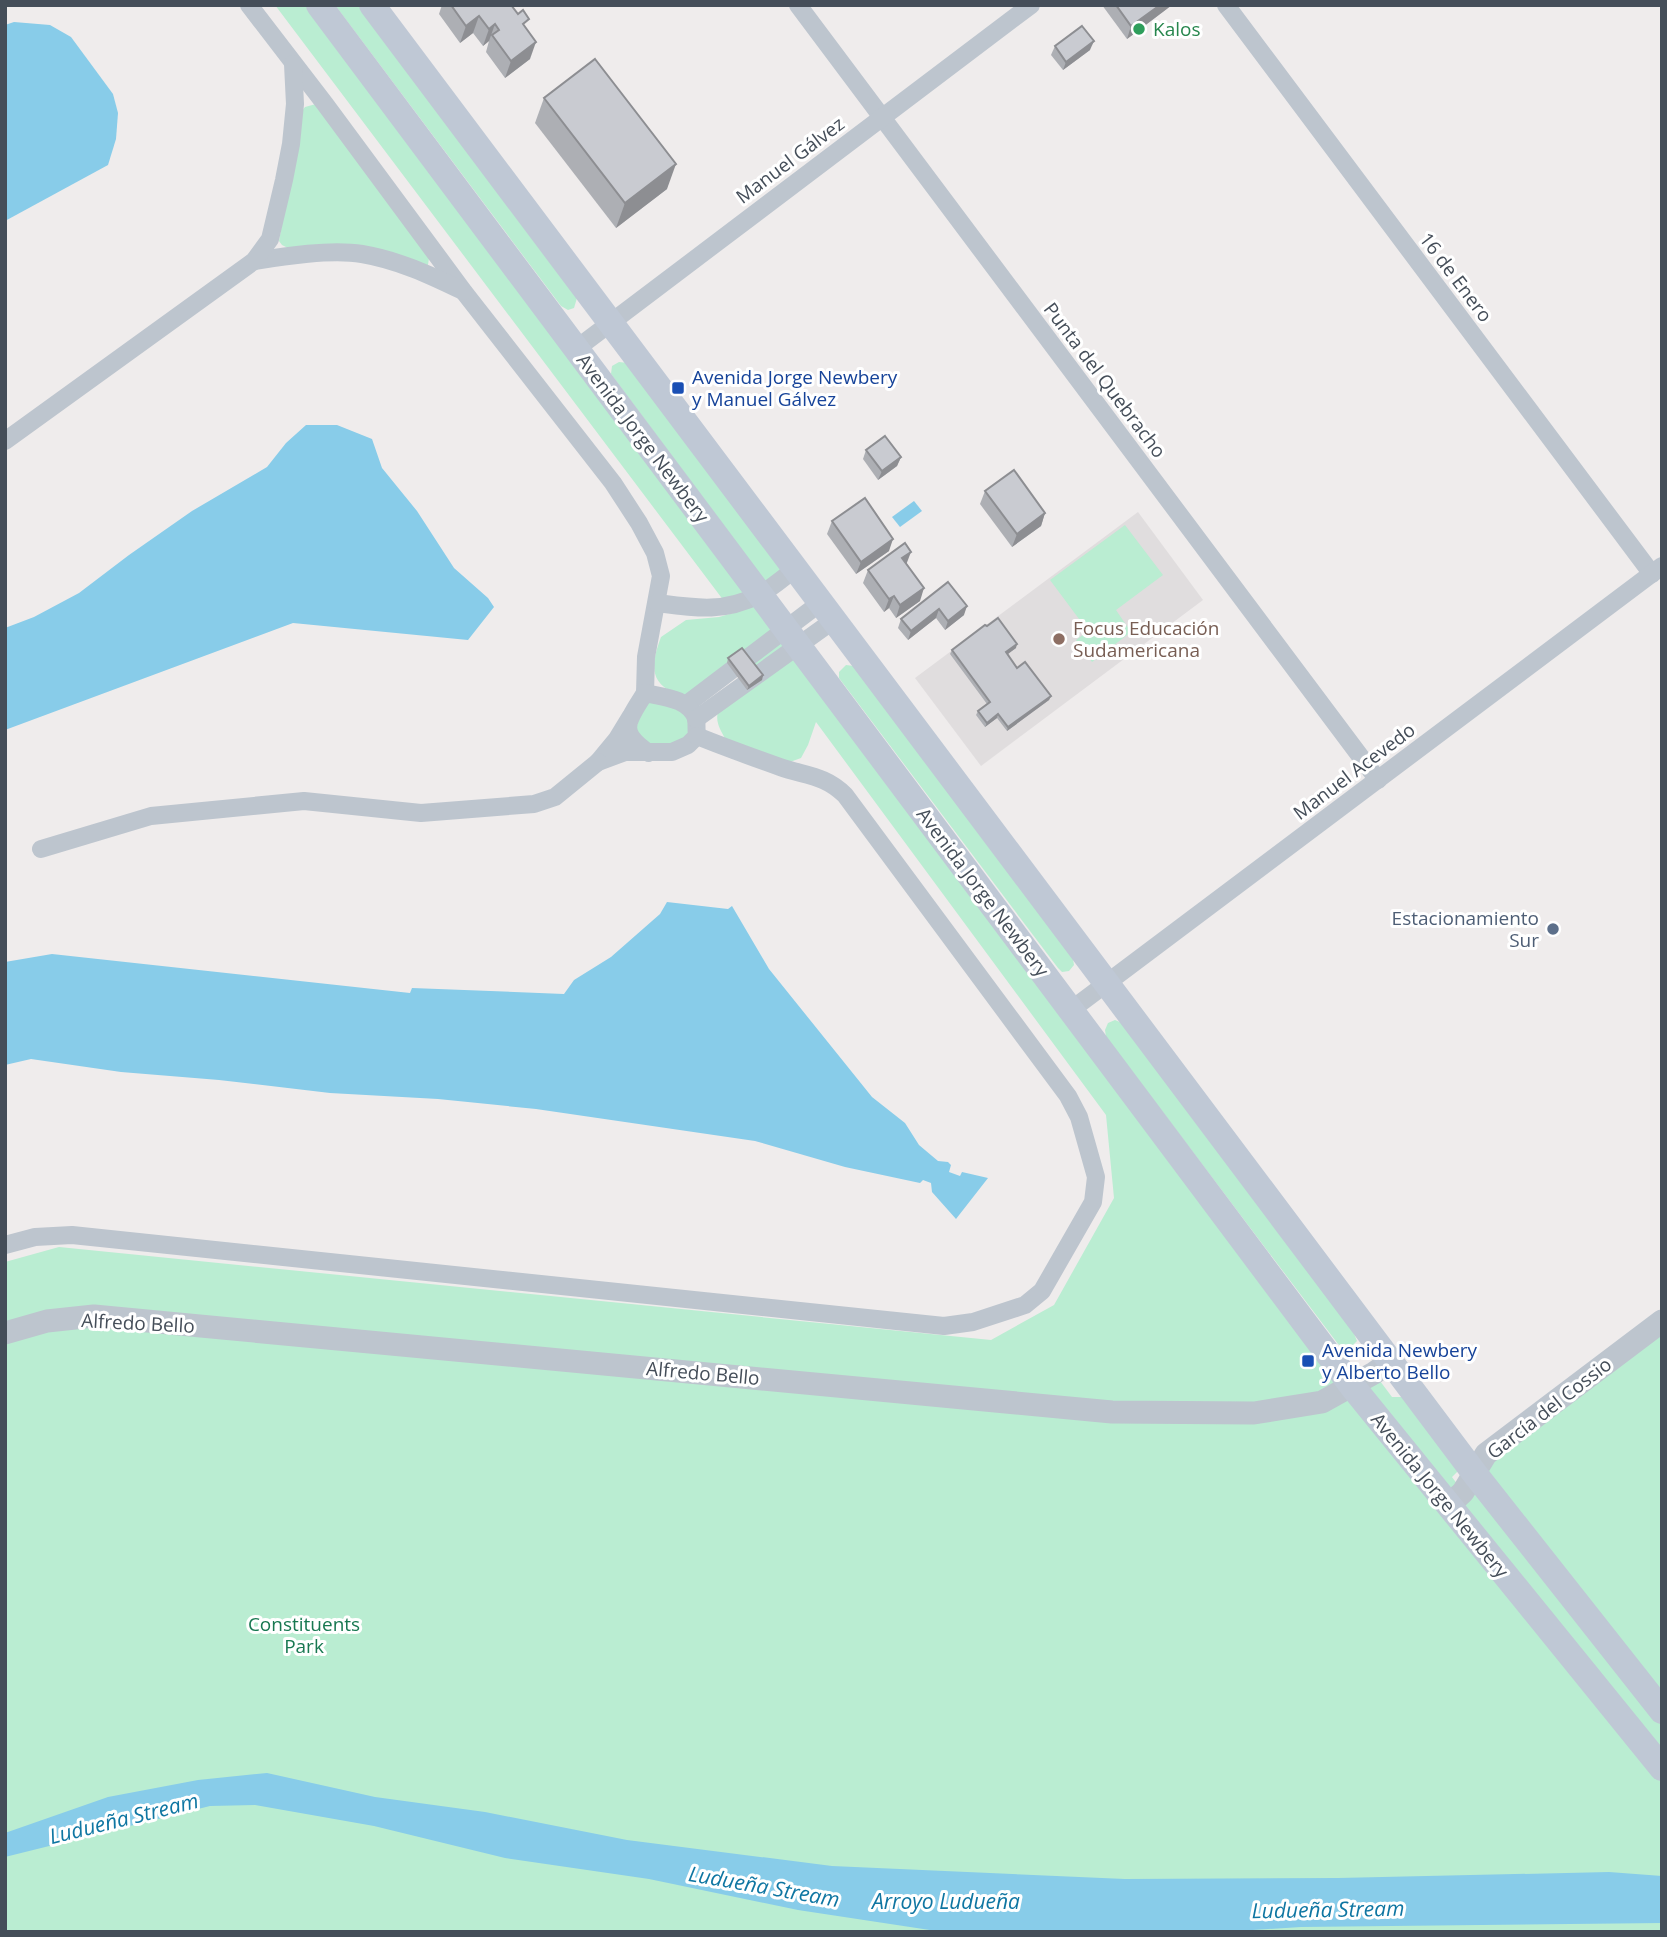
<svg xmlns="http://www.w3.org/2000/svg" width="1667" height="1937" viewBox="0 0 1667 1937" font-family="'Open Sans',sans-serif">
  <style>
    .education { fill: #e0ddde }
    .green { fill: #baedd2 }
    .water { fill: #88cce9 }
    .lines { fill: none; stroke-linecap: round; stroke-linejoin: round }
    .minor { stroke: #bdc5ce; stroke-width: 18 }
    .tertiary { stroke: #bdc5ce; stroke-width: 23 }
    .secondary { stroke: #bfc8d5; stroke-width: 26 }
    .wall { fill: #adafb4 }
    .shaded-wall { fill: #8d8e92 }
    .building { fill: #c9cbd1; stroke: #8d8e92; stroke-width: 2 }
    .leisure-dot { fill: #2e9e5b; stroke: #fff; stroke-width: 2.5 }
    .transit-dot { fill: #1a4fb4; stroke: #fff; stroke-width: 2.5 }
    .education-dot { fill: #8d6e63; stroke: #fff; stroke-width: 2.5 }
    .service-dot { fill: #5c6f8a; stroke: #fff; stroke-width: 2.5 }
    .labels { text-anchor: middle; stroke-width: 6; stroke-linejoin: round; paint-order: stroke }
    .leisure-label { font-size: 19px; fill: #27864d; stroke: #fff; text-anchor: start }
    .street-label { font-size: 19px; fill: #454e59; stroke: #fff }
    .transit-label { font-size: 19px; fill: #164399; stroke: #fff; text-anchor: start }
    .education-label { font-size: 19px; fill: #785e54; stroke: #fff; text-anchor: start }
    .service-label { font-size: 19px; fill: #4e5e75; stroke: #fff; text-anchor: end }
    .park-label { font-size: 19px; fill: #187851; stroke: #fff }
    .water-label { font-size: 21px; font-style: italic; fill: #0f76a2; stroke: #fff }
  </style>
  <rect width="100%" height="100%" fill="#efecec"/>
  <polygon class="education" points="1138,512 1203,600 981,766 915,678"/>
  <g class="green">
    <path d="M275,5h44l1033,1380 22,-12 18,24h12l55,73 -7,7 11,15 23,-38 176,-133v611h-1657v-670l54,-15 932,93 63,-35 60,-107 -8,-83 -290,-393 -8,23 -7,13 -11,4 -64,-22c-5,-9 -11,-18 -8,-28l43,-32 -32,-15c-12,9 -28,24 -40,29 -6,2 -10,1 -16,-2 -26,-11 -20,-33 -12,-55l25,-17 33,-3 14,-4z"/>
    <polygon points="335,5 360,5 577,298 574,308 568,310 561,306"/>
    <polygon points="316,104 430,251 428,265 290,249 282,245 279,241 302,111 305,107"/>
    <polygon points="619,362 628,363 784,574 769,587 611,374 612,366"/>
    <polygon points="1125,525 1163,575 1116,610 1131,632 1092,662 1076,640 1088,631 1050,580"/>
    <polygon points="846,665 854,666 1073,959 1074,965 1069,971 1062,972 1058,968 839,678 839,672"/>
    <polygon points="645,693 687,704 697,736 672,752 633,742"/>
    <polygon points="1115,1020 1122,1023 1353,1331 1357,1341 1351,1347 1344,1348 1338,1344 1106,1037 1105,1030 1108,1023"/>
  </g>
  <g class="water">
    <polygon points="14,22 50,25 71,37 113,94 118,113 116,139 108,165 5,221 5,25"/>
    <polygon points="306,425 337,425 372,439 382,468 417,511 454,568 488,598 494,607 468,640 293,623 5,730 5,628 34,617 79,593 129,555 192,511 267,467 286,443"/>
    <polygon points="914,501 922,511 900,527 892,517"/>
    <polygon points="667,902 728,909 732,906 769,969 872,1097 905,1123 919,1145 938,1161 948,1162 951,1165 949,1172 960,1176 962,1172 988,1178 956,1219 932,1192 931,1183 923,1180 920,1183 845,1167 755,1141 536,1109 438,1099 330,1093 219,1080 121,1072 31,1059 5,1065 5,962 52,954 410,993 412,988 564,994 574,980 611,957 660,914"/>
    <polygon points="267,1773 375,1797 485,1812 627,1840 832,1866 1125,1879 1338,1878 1609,1872 1662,1876 1662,1923 1301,1927 1221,1932 943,1932 798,1910 649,1879 505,1858 374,1826 255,1805 210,1806 5,1857 5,1833 108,1797 198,1780"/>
  </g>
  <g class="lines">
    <g class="minor">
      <polyline points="249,5 325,104 464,292 613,483 639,523 655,553 661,576 646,657 645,693"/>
      <polyline points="798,5 1378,780"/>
      <polyline points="1226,5 1652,574"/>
      <path d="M254,261c31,-5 77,-12 108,-7 36,6 68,21 101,37"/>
      <polyline points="576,349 1031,5"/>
      <polyline points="5,441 254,261 270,239 284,180 291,144 295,104 293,64"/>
      <path d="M657,603c38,5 66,10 102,-8 13,-7 25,-18 36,-26"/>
      <polyline points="687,704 820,603"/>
      <path d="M631,716l-14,23 -19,23 27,-10h47l16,-7 9,-9c-1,-6 0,-13 -1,-18 -8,-20 -33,-21 -51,-25 -18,29 -28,38 4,60"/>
      <polyline points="696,719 834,620"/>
      <polyline points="41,849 151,816 304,801 421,813 534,804 555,797 598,762"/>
      <polyline points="1071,1010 1662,566"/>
      <path d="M5,1245l30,-8 37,-2 872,91 29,-4 52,-17 17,-14 51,-89 3,-25 -17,-60 -11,-21 -223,-301c-20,-20 -39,-19 -65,-28 -28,-10 -56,-20 -83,-31"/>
    </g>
    <g class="tertiary">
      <polyline points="5,1333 47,1321 94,1316 1112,1412 1254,1413 1322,1402 1374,1373 1390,1362"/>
      <polyline points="1448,1506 1463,1492 1486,1454 1662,1321"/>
    </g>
    <g class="secondary">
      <polyline points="319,5 1352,1386 1662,1768"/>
      <polyline points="372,5 1475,1474 1662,1711"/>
    </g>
  </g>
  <g class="wall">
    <polygon points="442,5 511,5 526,28 530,59 505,78 486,52 489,41 483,46 473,33 460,43 439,14"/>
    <polygon points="1102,5 1172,5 1127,39"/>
    <polygon points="1055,46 1090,50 1063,70 1051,55"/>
    <polygon points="544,98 667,189 616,228 535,123"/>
    <polygon points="866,450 901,457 897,466 878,480 863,459"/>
    <polygon points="985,491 1045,513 1041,526 1012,547 980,504"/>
    <polygon points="832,521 889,551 856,574 827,534"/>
    <polygon points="907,564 920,601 896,618 889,608 884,612 863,583 868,570"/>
    <polygon points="948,582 964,615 945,630 936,618 908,640 898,628 901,619"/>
    <polygon points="987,626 1016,648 1007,654 1017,668 1051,696 1049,700 1007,731 997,718 985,727 976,715 978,711 987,704 950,654 952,650"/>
    <polygon points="728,658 763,675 762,680 747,690 727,663"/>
  </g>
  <g class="shaded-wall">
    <polygon points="1160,5 1172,5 1127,39 1131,26"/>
    <polygon points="479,16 473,33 460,43 466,26"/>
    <polygon points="495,24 489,41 483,46 489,29"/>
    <polygon points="1094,41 1090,50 1063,70 1066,62"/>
    <polygon points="536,42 530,59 505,78 511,61"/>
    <polygon points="676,164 667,189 616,228 625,203"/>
    <polygon points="901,457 897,466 878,480 882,471"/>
    <polygon points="1045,513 1041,526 1012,547 1017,534"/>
    <polygon points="893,539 889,551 856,574 861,562"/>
    <polygon points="911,552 906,565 902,558"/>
    <polygon points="924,588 920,601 896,618 900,605"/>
    <polygon points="894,596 889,608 884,612 889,599"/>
    <polygon points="967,606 964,615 945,630 948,621"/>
    <polygon points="939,609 936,618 908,640 911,631"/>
    <polygon points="1017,644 1016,648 1004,657 1006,652"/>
    <polygon points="763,675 762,680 747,690 749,686"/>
    <polygon points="1051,696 1049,700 1007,731 1008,727"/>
    <polygon points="998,714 997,718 985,727 987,723"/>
  </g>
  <g class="building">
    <polygon points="451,5 511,5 518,14 523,10 529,19 523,24 536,42 511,61 492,35 499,30 495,24 489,29 479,16 466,26"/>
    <polygon points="1116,5 1160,5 1131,26"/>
    <polygon points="1082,26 1094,41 1066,62 1055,46"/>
    <polygon points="595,59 676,164 625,203 544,98"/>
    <polygon points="885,436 901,457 882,471 866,450"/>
    <polygon points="1014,470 1045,513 1017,534 985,491"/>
    <polygon points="865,498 893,539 861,562 832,521"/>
    <polygon points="905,543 911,552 902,558 924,588 900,605 894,596 889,599 868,570"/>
    <polygon points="948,582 967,606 948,621 939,609 911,631 901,619"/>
    <polygon points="998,618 1017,644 1006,652 1017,668 1025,662 1051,696 1008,727 998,714 987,723 978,711 990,702 952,650 985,625 987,626"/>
    <polygon points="742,648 763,675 749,686 728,658"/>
  </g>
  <circle class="leisure-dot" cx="1139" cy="29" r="7"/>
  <g class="transit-dot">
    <rect x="671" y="381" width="14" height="14" rx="3.5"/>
    <rect x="1301" y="1354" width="14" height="14" rx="3.5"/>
  </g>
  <circle class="education-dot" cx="1059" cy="639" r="7"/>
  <circle class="service-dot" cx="1553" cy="929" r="7"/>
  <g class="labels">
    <g class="leisure-label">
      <text x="1153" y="36">Kalos</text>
    </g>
    <g class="street-label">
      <text transform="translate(790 160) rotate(-37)" y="7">Manuel Gálvez</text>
      <text transform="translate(1456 277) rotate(53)" y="7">16 de Enero</text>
      <text transform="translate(1105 380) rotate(53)" y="7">Punta del Quebracho</text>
      <text transform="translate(643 438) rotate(53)" y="7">Avenida Jorge Newbery</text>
      <text transform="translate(1354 771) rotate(-37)" y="7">Manuel Acevedo</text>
      <text transform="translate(983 892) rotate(53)" y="7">Avenida Jorge Newbery</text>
      <text transform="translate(138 1323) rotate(3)" y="7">Alfredo Bello</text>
      <text transform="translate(703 1373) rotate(5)" y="7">Alfredo Bello</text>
      <text transform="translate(1549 1408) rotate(-38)" y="7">García del Cossio</text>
      <text transform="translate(1440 1495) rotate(51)" y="7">Avenida Jorge Newbery</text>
    </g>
    <g class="transit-label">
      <text x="692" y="384">Avenida Jorge Newbery<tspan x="692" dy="22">y Manuel Gálvez</tspan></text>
      <text x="1322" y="1357">Avenida Newbery<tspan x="1322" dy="22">y Alberto Bello</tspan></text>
    </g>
    <g class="education-label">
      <text x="1073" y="635">Focus Educación<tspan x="1073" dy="22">Sudamericana</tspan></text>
    </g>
    <g class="service-label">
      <text x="1539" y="925">Estacionamiento<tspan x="1539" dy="22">Sur</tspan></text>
    </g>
    <g class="park-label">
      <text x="304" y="1631">Constituents<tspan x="304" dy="22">Park</tspan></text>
    </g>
    <g class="water-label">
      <text transform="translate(124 1819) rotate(-14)" y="7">Ludueña Stream</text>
      <text transform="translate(764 1887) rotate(10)" y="7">Ludueña Stream</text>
      <text x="946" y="1909">Arroyo Ludueña</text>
      <text transform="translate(1328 1910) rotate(-1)" y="7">Ludueña Stream</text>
    </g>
  </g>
  <rect width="1667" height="1937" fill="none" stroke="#454e59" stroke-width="14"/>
</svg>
